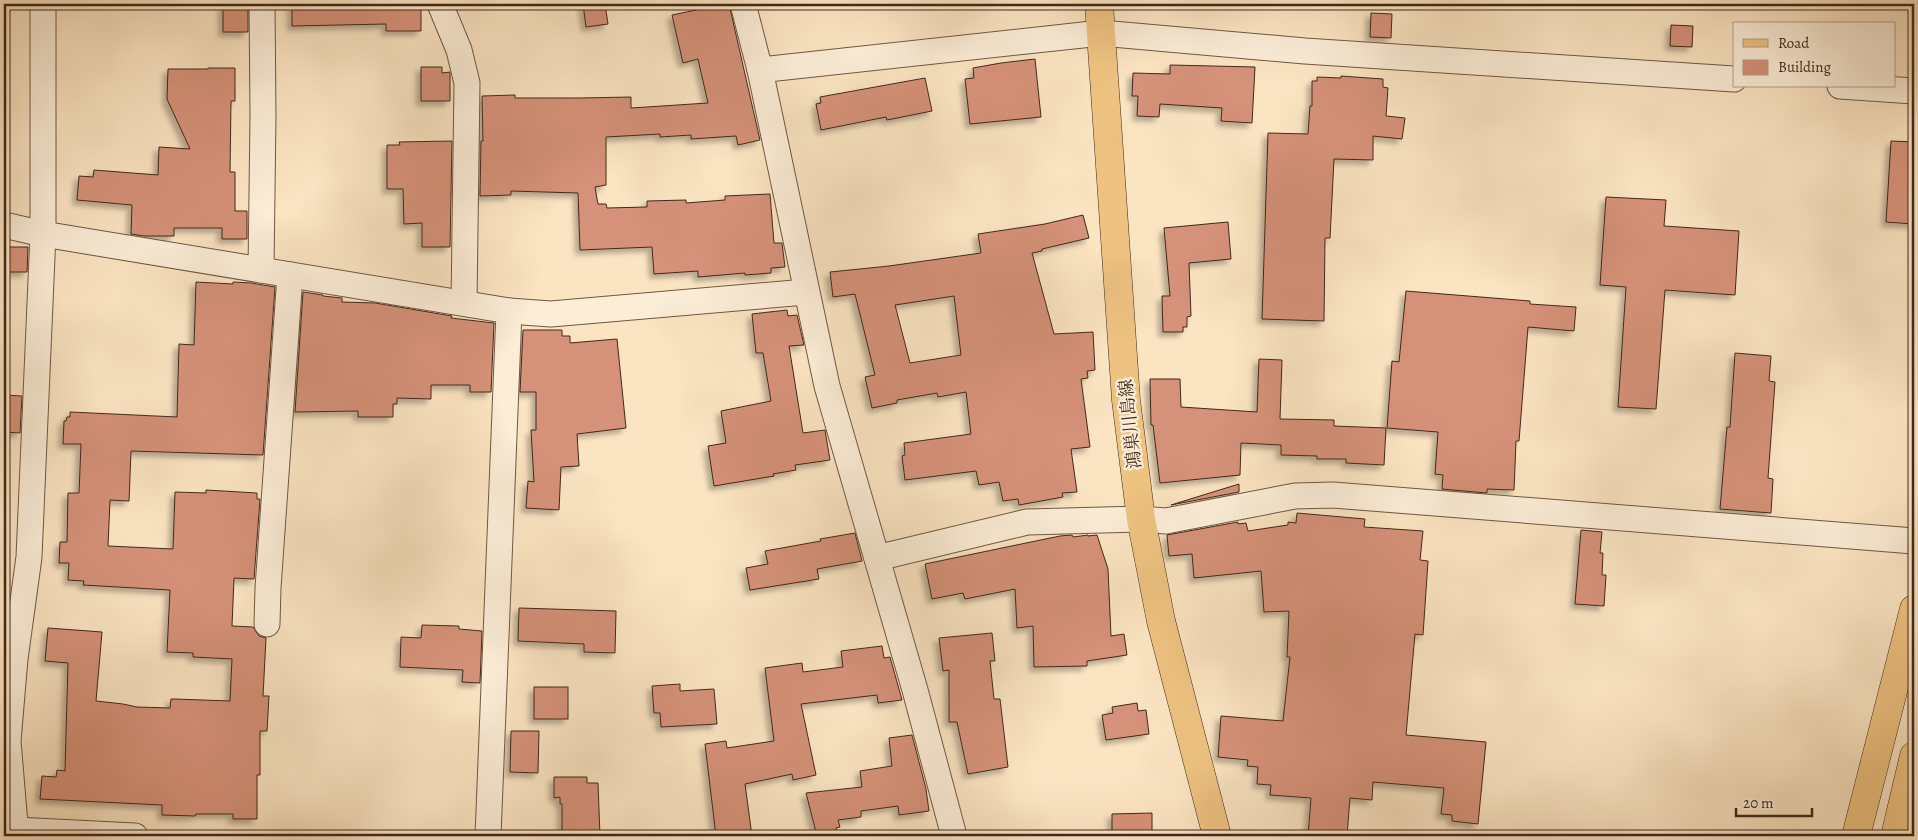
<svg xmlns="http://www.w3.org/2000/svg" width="1918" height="840" viewBox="0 0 1918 840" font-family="Alegreya,'Noto Serif JP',serif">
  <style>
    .building { fill: #d59179; stroke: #42281a; fill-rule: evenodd; filter: url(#shadow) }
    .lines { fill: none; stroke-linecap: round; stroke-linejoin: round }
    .street-casing { stroke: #705744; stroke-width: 27 }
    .primary-casing { stroke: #42281a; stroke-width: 29 }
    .highway-casing { stroke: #42281a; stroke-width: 29 }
    .street { stroke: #fcedd7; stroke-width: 25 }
    .primary { stroke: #eec281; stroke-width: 28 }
    .highway { stroke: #eec281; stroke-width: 28 }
    .labels { text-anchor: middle; stroke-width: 4.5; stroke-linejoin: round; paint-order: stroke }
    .street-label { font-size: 18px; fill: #42281a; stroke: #fcedd7 }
  </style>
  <defs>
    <filter id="shadow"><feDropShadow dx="-4.5" dy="4.5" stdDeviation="2.5" flood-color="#0004"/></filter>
  </defs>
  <rect width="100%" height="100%" fill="#fbe4c2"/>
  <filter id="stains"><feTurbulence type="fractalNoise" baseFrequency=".004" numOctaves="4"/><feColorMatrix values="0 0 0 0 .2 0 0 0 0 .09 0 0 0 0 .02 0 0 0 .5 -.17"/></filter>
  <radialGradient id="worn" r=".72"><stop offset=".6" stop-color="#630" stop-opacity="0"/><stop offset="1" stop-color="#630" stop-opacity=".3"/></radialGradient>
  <g class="building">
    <polygon points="223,4 248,5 248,32 223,32"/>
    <polygon points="292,4 421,4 421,31 386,31 386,24 292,26"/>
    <polygon points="583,4 605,4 608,24 586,27"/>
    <polygon points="725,4 729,4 760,140 738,145 736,136 691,139 691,135 660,137 660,134 606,137 606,185 595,187 598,204 606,204 607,208 647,207 647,201 686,200 686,203 725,200 725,196 770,194 774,243 782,243 785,267 771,268 771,273 745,275 745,273 698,277 698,271 654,274 652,247 580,250 578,193 511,191 511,195 480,196 481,141 483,141 482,96 515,95 515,98 580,98 631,97 631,108 708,103 698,59 683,63 672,15"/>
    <polygon points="1371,13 1392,14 1391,38 1370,37"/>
    <polygon points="1671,25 1693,26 1692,47 1670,46"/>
    <polygon points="1035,59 1041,117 970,124 965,79 974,78 973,68 1001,63"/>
    <polygon points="1170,65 1255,67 1252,123 1221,121 1222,108 1160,104 1159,117 1137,116 1138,96 1132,96 1133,73 1170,74"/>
    <polygon points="421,67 442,67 442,73 450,72 450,101 421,101"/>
    <polygon points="208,68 235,68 235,101 231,101 230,172 235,172 235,211 247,211 247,239 222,239 222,228 174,228 174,236 144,236 131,234 132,205 77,200 79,176 93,177 94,170 158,175 159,147 190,149 167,99 168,69 208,69"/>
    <polygon points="1341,76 1383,79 1383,87 1388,88 1386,116 1405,118 1402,139 1373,136 1373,160 1334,159 1330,238 1325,238 1324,321 1262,319 1268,133 1308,134 1310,106 1312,106 1312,81 1317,81 1317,77 1341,78"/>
    <polygon points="925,78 932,111 887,120 886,117 821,130 816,104 821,103 820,97"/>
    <polygon points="452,141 450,247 422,247 422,223 404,224 403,189 387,189 387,145 400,145 399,142"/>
    <polygon points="1891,141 1914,142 1914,224 1886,222"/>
    <polygon points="1606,197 1666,200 1664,226 1739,231 1735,295 1665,290 1656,409 1618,407 1626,287 1600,285"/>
    <path d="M1083,215l6,23 -47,11v2l-10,2 22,81 39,-2 2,38 -8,1 1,7 -7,1 9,68 -19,2 6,43 -15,1 1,4 -44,8 -1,-6 -15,2 -4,-19 -20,3 -3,-14 -71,9 -3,-24 3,-1 -1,-12 67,-9 -5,-42 -28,5 -1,-4 -40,7v3l-25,5 -7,-31 10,-2 -20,-81 -22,3 -3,-25 59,-6 92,-13 -3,-19 67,-10zM954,296l7,59 -51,8 -15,-58z"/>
    <polygon points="1228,222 1231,259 1189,263 1191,316 1187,317 1187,327 1183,327 1183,332 1163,332 1162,296 1170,296 1164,228"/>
    <polygon points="4,247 28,247 27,272 4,272"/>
    <polygon points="196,282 233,284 233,282 251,283 275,287 263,455 131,451 129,501 110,500 108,546 173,549 175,492 206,493 206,490 257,493 257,499 260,499 254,579 234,578 232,626 253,627 259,636 266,638 263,696 269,696 267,731 260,731 260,775 257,775 257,819 233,819 233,814 196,814 195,816 162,815 162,805 40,799 42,776 56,777 57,770 65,771 68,663 45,661 48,628 102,632 96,701 123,704 137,707 170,708 171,699 175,699 230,701 232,659 193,657 193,653 167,652 170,590 83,585 84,581 68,580 69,563 59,563 60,542 67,542 68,493 79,493 81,444 63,444 64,421 66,421 67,417 70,417 70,412 177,417 179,344 194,345"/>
    <polygon points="1406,291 1530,301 1530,304 1576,307 1574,331 1528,327 1519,441 1516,441 1514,490 1487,489 1487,493 1442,489 1443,475 1435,474 1438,432 1387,428 1392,361 1399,362"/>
    <polygon points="303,292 323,295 323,296 342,298 342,302 375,303 452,316 451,318 494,323 491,392 470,392 470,385 431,385 431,399 397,398 397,404 393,404 393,417 358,417 358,411 295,412"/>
    <polygon points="787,310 788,316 797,315 804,345 789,346 803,433 825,430 830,460 795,465 796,470 773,474 774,476 714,486 708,446 726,443 721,411 771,401 763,353 756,353 752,314"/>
    <polygon points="523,330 562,330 562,336 570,336 570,343 617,339 626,428 577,434 579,466 561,467 559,510 526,508 528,481 534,482 531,430 536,430 536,392 520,392"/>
    <polygon points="1735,353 1771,356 1769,381 1775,382 1768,478 1773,479 1771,513 1720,509 1727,427 1730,427"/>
    <polygon points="1259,359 1282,360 1280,419 1334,420 1334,426 1386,428 1384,465 1346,463 1346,459 1317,459 1317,456 1281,455 1281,445 1241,443 1240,475 1160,483 1153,425 1151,425 1150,379 1180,379 1181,407 1257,412"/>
    <polygon points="4,395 22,396 20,433 4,432"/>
    <polygon points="1239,484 1239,492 1171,505"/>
    <polygon points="1297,513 1365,519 1364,527 1423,531 1420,560 1428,561 1423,635 1415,634 1406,735 1486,742 1478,824 1452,821 1452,815 1441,814 1444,788 1373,782 1372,800 1350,798 1347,836 1308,836 1311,798 1270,795 1271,785 1257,784 1258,767 1247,766 1248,760 1218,757 1221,716 1283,721 1290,657 1287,657 1289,611 1264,612 1261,571 1194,578 1192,554 1169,556 1167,535 1238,522 1238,524 1246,523 1248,531 1288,525 1288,522 1296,523"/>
    <polygon points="1581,530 1602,532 1600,553 1603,553 1602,575 1606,575 1604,606 1575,604"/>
    <polygon points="855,533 862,561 817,569 819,579 750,590 746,568 768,564 765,551 821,541 820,539"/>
    <polygon points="1072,535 1073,537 1088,535 1088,536 1097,535 1108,569 1111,636 1124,634 1127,655 1087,661 1087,666 1034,667 1033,626 1017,628 1015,589 965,599 963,593 932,599 925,564 1060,536"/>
    <polygon points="519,608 616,611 615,653 584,652 584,644 518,641"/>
    <polygon points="422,625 459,626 459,629 482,631 480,683 462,682 463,670 400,667 401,637 421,638"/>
    <polygon points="992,633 995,661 990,661 994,699 1000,699 1008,767 968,774 957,722 949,722 949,670 943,671 939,638"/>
    <polygon points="882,646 884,658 890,657 902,700 878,703 877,695 801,704 816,775 793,780 792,774 745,784 752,836 716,836 705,744 726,741 727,748 774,741 765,668 802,663 803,672 843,667 841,651"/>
    <polygon points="680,684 680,691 714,689 717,724 661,727 660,713 654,713 652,686"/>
    <rect x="534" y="687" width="34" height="32"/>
    <polygon points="1137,703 1138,711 1146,710 1149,734 1106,740 1102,715 1113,713 1112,707"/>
    <polygon points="511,731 539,731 538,773 510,772"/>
    <polygon points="912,735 926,789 929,811 899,815 898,806 861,811 861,817 838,820 840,827 836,828 838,836 817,836 806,793 862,787 860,771 892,766 889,738"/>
    <polygon points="554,777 587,777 587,783 598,783 600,836 562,836 562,804 560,804 560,797 554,798"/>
    <polygon points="1152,813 1152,836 1112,836 1112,814"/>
  </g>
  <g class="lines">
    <defs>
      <g id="street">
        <polyline points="440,4 459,50 467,83 464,303"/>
        <polyline points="743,4 760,70 827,386 915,690 954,836"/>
        <polyline points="760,70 1101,33 1305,51 1734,79"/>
        <polyline points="1840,86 1914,91"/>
        <polyline points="4,225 43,234 509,311 551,314 806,292"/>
        <polyline points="261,270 263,116 262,4"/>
        <polyline points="877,558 1027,522 1141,519 1166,521 1295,496 1333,495 1914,541"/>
        <polyline points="267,624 268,588 290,275"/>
        <polyline points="15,830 135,836"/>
        <polyline points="16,836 8,741 15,659 29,557 43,234 43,4"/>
        <polyline points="488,836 509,311"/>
      </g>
      <polyline id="primary" points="1099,4 1126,400 1141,519 1161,621 1217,836"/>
      <g id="highway">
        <polyline points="1856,836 1914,609"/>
        <polyline points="1895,836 1914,756"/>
      </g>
    </defs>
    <use href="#street" class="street-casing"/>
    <use href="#primary" class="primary-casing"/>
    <use href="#highway" class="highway-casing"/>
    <use href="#street" class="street"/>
    <use href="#primary" class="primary"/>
    <use href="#highway" class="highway"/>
  </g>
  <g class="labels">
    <g class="street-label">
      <text transform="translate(1130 424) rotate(-96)" y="6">鴻巣川島線</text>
    </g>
  </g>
  <rect width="1918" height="840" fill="none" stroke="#fbe4c2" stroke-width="20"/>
  <rect x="5" y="5" width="1908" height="830" fill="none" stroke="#42281a" stroke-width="2.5"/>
  <rect x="10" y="10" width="1898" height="820" fill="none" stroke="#42281a"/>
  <rect x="1733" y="22" width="162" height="65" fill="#fcedd7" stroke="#b29e8b"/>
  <rect x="1743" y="39" width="25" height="8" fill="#eec281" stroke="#b29e8b"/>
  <text x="1778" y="48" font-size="15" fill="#42281a">Road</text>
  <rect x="1743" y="60" width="25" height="15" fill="#d59179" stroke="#b29e8b"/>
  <text x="1778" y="72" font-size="15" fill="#42281a">Building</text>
  <path d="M1736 808v8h76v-8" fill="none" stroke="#42281a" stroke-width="2.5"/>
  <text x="1743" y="808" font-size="15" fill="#42281a" stroke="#fcedd7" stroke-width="4" paint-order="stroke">20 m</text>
  <rect width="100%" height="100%" filter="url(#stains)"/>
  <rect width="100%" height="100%" fill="url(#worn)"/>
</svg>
